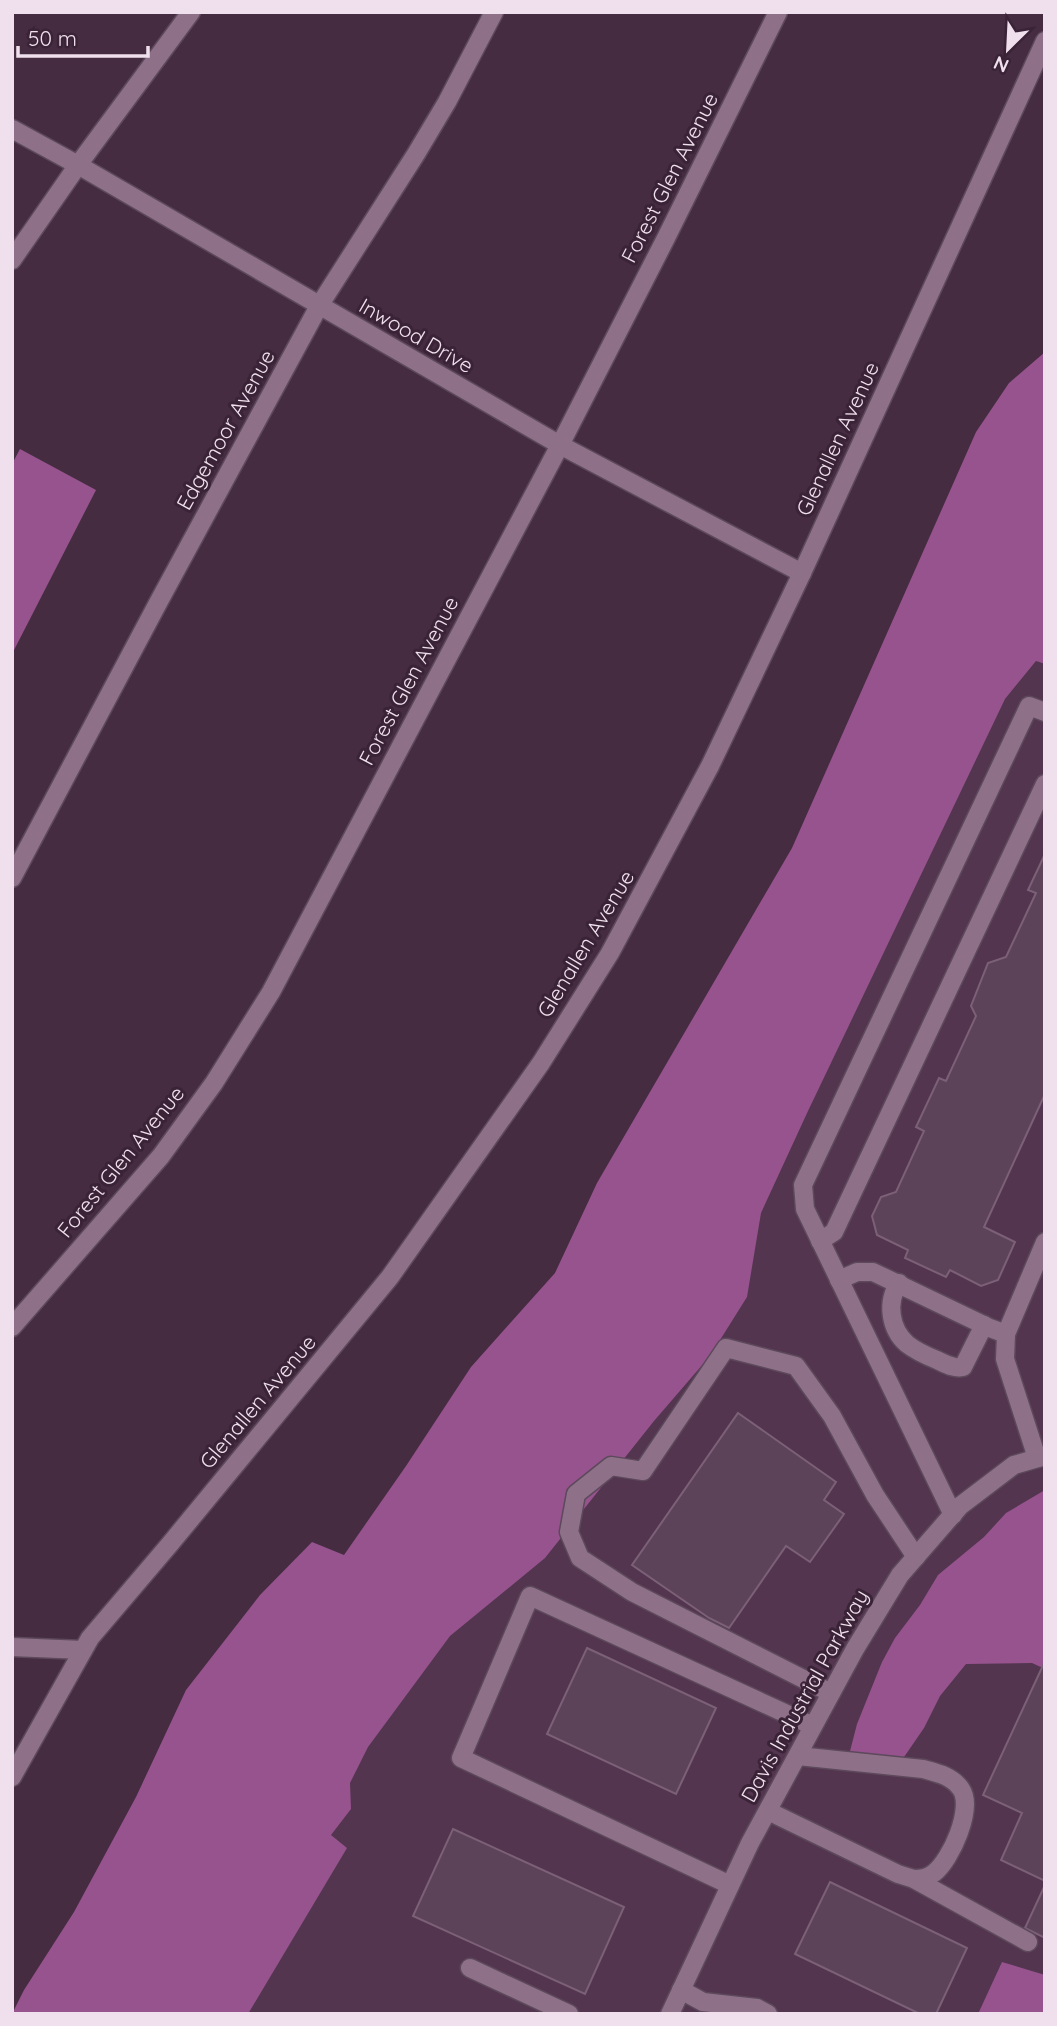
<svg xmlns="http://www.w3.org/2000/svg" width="1057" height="2026" viewBox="0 0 1057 2026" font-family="Quicksand,sans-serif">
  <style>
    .built { fill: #53354f }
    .forest { fill: #96538e }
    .building { fill: #5d4359; stroke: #7b6077; stroke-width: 2 }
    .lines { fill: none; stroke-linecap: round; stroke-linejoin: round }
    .minor-casing { stroke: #5d495b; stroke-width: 21 }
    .minor { stroke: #8e7189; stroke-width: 18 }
    .labels { text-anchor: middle; stroke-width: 6; stroke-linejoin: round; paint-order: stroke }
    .street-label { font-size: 21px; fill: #f0e0ed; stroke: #3a2237 }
  </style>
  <rect width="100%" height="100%" fill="#452c41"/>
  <polygon class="built" points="1036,661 1045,664 1045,2014 177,2014 1005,699"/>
  <g class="forest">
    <polygon points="1045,352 1045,664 1036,661 1005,699 808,1111 761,1213 747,1297 710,1356 654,1421 545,1558 450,1636 368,1747 350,1783 351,1809 331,1835 347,1848 248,2014 12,2014 24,1990 74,1912 136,1797 186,1690 260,1595 312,1542 344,1555 406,1466 471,1367 555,1273 597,1183 792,848 976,432 1009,383"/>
    <polygon points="20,449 96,490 12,654 12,464"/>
    <polygon points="1045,1490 1045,1669 1032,1663 966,1664 940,1696 924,1728 902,1760 849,1755 857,1724 882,1662 895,1638 920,1605 938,1575 984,1537 1006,1513"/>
    <polygon points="1002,1962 1045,1975 1045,2014 978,2014"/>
  </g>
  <g class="building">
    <polygon points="1045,854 1045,1094 984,1227 1015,1242 998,1280 981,1286 950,1270 946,1277 905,1258 908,1250 877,1235 872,1216 881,1197 896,1192 924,1131 916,1127 939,1078 946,1081 976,1016 971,1006 988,963 1006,957 1036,893 1028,890"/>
    <polygon points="738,1413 836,1482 824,1500 844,1514 810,1562 786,1546 729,1628 709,1618 632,1565"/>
    <polygon points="587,1648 716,1708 676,1794 547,1734"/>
    <polygon points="1045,1661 1045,1881 1001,1860 1022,1813 983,1795"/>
    <polygon points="453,1829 624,1907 585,1994 413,1916"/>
    <polygon points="830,1882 967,1948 936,2014 920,2014 795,1954"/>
    <polygon points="1045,1885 1045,1938 1025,1928"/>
  </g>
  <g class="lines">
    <defs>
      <g id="minor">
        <polyline points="12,129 78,165 560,445 802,573"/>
        <polyline points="12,260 78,165 191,12"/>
        <polyline points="12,878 158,603 319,306 416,154 447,102 494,12"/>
        <polyline points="820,1241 834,1232 1045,784"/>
        <polyline points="839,1280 857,1272 873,1272 990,1328 1006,1334"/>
        <path d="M899,1283c-13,19 -9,46 8,61 9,7 20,12 30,16 9,4 17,9 26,7l21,-42"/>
        <polyline points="12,1327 161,1156 214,1083 271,992 560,445 666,238 778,12"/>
        <polyline points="1037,1458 1005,1359 1006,1334 1045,1242"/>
        <polyline points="953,1515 805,1209 803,1185 1029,706 1045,712"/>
        <polyline points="12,1647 83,1650"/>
        <polyline points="831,1693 632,1592 580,1558 569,1532 576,1494 611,1466 643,1471 726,1348 796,1366 832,1416 875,1495 916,1557"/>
        <path d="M798,1756l125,13c15,4 29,7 38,20 13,19 -10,71 -27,84 -7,5 -12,6 -20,6"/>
        <polyline points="12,1777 90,1638 170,1544 390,1277 541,1063 610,953 710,766 802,573 1045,41"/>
        <polyline points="768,1811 898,1874 914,1879 1028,1942"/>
        <polyline points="730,1885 461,1758 530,1596 813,1726"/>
        <polyline points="470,1968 569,2014"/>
        <polyline points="681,1990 703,2002 757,2008 768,2014"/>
        <polyline points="670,2014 750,1843 855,1649 900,1575 960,1506 1014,1465 1045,1456"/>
      </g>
    </defs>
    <use href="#minor" class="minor-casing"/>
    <use href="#minor" class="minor"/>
  </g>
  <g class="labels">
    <g class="street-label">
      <text transform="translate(670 178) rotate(-63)" y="7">Forest Glen Avenue</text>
      <text transform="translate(416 336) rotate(30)" y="7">Inwood Drive</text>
      <text transform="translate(226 430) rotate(-61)" y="7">Edgemoor Avenue</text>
      <text transform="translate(838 439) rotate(-65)" y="7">Glenallen Avenue</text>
      <text transform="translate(409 681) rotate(-62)" y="7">Forest Glen Avenue</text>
      <text transform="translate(586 944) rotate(-59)" y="7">Glenallen Avenue</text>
      <text transform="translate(121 1162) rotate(-51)" y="7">Forest Glen Avenue</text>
      <text transform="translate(258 1402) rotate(-50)" y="7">Glenallen Avenue</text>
      <text transform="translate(805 1696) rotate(-61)" y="7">Davis Industrial Parkway</text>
    </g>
  </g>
  <rect width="1057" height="2026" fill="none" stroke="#f0e0ed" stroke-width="28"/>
  <g transform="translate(1008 49) rotate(204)" stroke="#3a2237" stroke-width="5" paint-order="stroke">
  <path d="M0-5L12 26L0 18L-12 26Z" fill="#f0e0ed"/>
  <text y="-10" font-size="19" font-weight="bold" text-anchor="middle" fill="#f0e0ed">N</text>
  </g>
  <path d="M18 46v10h130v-10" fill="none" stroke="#f0e0ed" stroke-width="3.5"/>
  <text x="28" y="46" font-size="21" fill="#f0e0ed" stroke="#3a2237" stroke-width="5" paint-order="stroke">50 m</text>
</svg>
